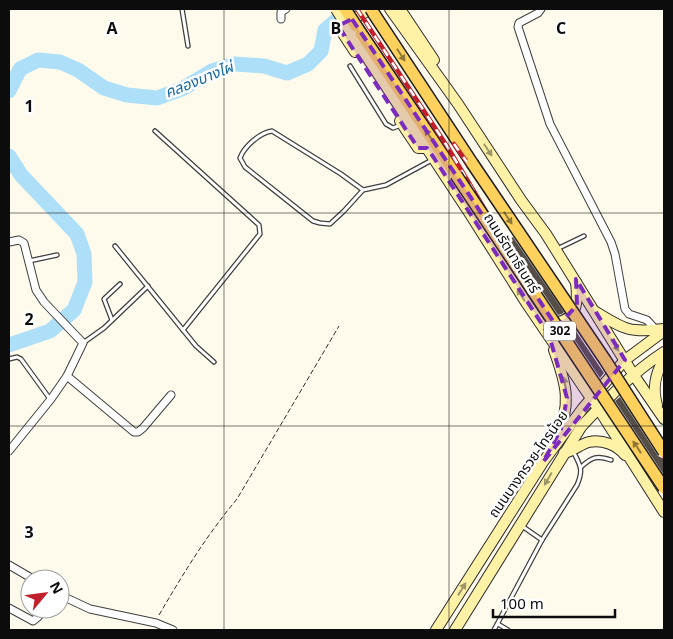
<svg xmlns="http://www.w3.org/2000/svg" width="673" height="639" viewBox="0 0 673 639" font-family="Georgia,'Noto Sans Thai',serif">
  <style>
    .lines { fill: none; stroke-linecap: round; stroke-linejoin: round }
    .river { stroke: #aedff9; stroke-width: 15 }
    .building { fill: #554d48 }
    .service-casing { stroke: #3f3f3f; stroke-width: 5.5 }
    .minor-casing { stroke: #3f3f3f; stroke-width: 9 }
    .secondary-casing { stroke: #2e2e2e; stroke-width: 12 }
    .primary-casing { stroke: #1d1d1d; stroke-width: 14 }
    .path { stroke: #2e2e2e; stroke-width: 1; stroke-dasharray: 5 2.5; stroke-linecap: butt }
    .service { stroke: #fff; stroke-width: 3 }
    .minor { stroke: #fff; stroke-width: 7 }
    .secondary { stroke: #fff2a7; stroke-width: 10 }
    .primary { stroke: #fed15c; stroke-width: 11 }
    .rail-casing { stroke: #c21f2c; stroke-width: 4.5 }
    .rail { stroke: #fff; stroke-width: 2.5; stroke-dasharray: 8; stroke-linecap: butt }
    .secondary-bridge-casing { stroke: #2e2e2e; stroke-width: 12; stroke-linecap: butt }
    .primary-bridge-casing { stroke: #1d1d1d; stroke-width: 14; stroke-linecap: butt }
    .secondary-bridge { stroke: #fff2a7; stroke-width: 10 }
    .primary-bridge { stroke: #fed15c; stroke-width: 11 }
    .oneway { fill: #917838 }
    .oneway2 { fill: #9e9669 }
    .marked { fill: #7b2cbf; fill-opacity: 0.2; stroke: #7b2cbf; stroke-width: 4; stroke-dasharray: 10 6; stroke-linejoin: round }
    .grid { fill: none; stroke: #0c0c0c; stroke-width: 1; stroke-opacity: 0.55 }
    .labels { text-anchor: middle; stroke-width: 5; stroke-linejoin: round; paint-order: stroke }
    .shield { fill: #fff; stroke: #555; stroke-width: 1 }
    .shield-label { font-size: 12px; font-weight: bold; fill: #0c0c0c }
    .street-label { font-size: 14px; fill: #0c0c0c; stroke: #fff }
    .water-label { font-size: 15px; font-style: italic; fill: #1168a3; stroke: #fff }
    .grid-label { font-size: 16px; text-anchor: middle; font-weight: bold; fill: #0c0c0c; stroke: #fff; stroke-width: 5; stroke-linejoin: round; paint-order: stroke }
  </style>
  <rect width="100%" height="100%" fill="#fffbec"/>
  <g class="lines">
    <g class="river">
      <polyline points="9,91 20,69 38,60 60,62 78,70 104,88 127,95 157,98 182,89 212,71 235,64 264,66 287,73 308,64 321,51 325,30 348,11"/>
      <polyline points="9,156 21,175 77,234 84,254 85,282 74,310 50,331 9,345"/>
    </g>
  </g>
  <g class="building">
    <polygon points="513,237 564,312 562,314 558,315 508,240"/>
    <polygon points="571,324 604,373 600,378 566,327"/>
    <polygon points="620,397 658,456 664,459 664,475 615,401"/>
  </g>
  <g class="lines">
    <defs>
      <g id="service">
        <polyline points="182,9 188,46"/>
        <polyline points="350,66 386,124 393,128 401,125"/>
        <path d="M363,190l-22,-16 -69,-43c-13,2 -28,16 -32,27l5,9 68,54 7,2 10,1 14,-13 19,-21 23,-5 46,-25"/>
        <polyline points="115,246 183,330 260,234 259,225 155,131"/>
        <polyline points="557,249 584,236"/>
        <polyline points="29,261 57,255"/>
        <polyline points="112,320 104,299 120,284"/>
        <polyline points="183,330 196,346 214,362"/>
        <polyline points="83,343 104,328 148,286"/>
        <polyline points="9,359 17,357 21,359 50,399"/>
        <path d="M581,467c11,-10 16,-12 30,-7"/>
        <polyline points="522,526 542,540"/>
        <polyline points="498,624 508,630"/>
        <path d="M494,630l48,-90 35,-55c7,-16 3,-20 -4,-34"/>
      </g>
      <g id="minor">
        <polyline points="541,9 538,13 519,23 518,27 550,124 611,242 615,254 625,309 629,314 647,320 656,330"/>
        <polyline points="281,19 281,12 286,9"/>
        <polyline points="9,242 19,240 24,243 36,290 44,302 83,343 67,376 51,399 9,451"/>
        <polyline points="67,376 134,432 138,432 143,428 171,395"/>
        <polyline points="9,565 33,579"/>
        <polyline points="60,595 90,609 156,623 173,630"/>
        <polyline points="9,608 33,621 38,617 43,609"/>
      </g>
      <g id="secondary">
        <polyline points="390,9 458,104 521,200 546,234 633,374 664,419"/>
        <polyline points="400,9 434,60"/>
        <polyline points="351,33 470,214 527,304 605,419 664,512"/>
        <polyline points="355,52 338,26 372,9"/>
        <polyline points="400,121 418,148 427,148"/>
        <path d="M596,312c29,18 34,21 68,17"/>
        <path d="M548,323c28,0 31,-17 28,-41"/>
        <path d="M554,350c12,33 19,56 1,89"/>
        <path d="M657,405c-5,-17 -2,-31 7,-46"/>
        <path d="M564,453c9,-2 17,-9 25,-11 13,-3 28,3 36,13"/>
        <polyline points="436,630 543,462 583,408 625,360 664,331"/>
        <path d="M455,630l126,-203c26,-28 51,-54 83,-75"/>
      </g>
      <g id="primary">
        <polyline points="374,14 472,163"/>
        <polyline points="356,26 456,175"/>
      </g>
    </defs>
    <use href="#service" class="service-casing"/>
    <use href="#minor" class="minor-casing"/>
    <use href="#secondary" class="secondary-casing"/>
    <use href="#primary" class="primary-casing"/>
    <path class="path" d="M159,615c24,-41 47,-79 78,-116l102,-173"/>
    <use href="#service" class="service"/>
    <use href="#minor" class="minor"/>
    <use href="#secondary" class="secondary"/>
    <use href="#primary" class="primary"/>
    <defs>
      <g id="rail">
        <polyline points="357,9 447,146 500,235 664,484"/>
        <polyline points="454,144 513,227 664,456"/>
      </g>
    </defs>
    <use href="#rail" class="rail-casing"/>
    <use href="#rail" class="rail"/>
    <defs>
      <polyline id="secondary-bridge" points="336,9 351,33"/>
      <g id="primary-bridge">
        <polyline points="345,9 356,26"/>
        <polyline points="371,9 374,14"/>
        <polyline points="472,163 605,360 664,452"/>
        <polyline points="456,175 664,488"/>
      </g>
    </defs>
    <use href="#secondary-bridge" class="secondary-bridge-casing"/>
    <use href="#primary-bridge" class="primary-bridge-casing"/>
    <use href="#secondary-bridge" class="secondary-bridge"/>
    <use href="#primary-bridge" class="primary-bridge"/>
  </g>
  <defs><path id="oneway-solid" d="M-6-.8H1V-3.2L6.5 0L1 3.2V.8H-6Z" transform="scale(1.25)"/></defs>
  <g class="oneway">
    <use href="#oneway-solid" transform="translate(401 55) rotate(57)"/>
    <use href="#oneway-solid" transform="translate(429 135) rotate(-124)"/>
    <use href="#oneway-solid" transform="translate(508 218) rotate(56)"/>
    <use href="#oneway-solid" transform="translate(637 447) rotate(-124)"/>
  </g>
  <g class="oneway2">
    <use href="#oneway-solid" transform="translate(488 150) rotate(57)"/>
    <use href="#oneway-solid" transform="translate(521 295) rotate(-122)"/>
    <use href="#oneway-solid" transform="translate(615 345) rotate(57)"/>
    <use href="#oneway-solid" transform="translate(565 384) rotate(-100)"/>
    <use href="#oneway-solid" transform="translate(548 479) rotate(120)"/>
    <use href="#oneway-solid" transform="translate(462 589) rotate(-58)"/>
  </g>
  <path class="marked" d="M352,19l205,308 20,-22 -1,-26 49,81 -82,102 18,-33 6,-31 -18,-63 -115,-177 -7,-10h-9l-80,-122z"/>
  <path class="grid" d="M224,9v621M449,9v621M9,213h655M9,426h655"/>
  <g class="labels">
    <rect class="shield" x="544" y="321.5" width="32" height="19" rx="4"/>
    <g class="shield-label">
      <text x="560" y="335">302</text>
    </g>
    <g class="street-label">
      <text transform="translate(512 253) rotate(58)" y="5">ถนนรัตนาธิเบศร์</text>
      <text transform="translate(528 464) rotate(-55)" y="5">ถนนบางกรวย-ไทรน้อย</text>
    </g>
    <g class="water-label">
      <text transform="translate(199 80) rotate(-22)" y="5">คลองบางไผ่</text>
    </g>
  </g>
  <g class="grid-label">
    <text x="112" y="34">A</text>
    <text x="336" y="34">B</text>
    <text x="561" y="34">C</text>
    <text x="29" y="112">1</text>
    <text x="29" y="325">2</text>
    <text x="29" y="538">3</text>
  </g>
  <rect width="673" height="639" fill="none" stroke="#0c0c0c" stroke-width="20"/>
  <g transform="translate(45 594) rotate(61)"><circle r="24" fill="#ffffff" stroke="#9e9e9e"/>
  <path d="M0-4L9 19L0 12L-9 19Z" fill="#c21f2c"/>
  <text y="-8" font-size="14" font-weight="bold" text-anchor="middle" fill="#0c0c0c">N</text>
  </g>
  <path d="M493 609v8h122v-8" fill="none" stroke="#0c0c0c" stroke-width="2.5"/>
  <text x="500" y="609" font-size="15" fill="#0c0c0c" stroke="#ffffff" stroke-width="4" paint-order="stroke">100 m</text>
</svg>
